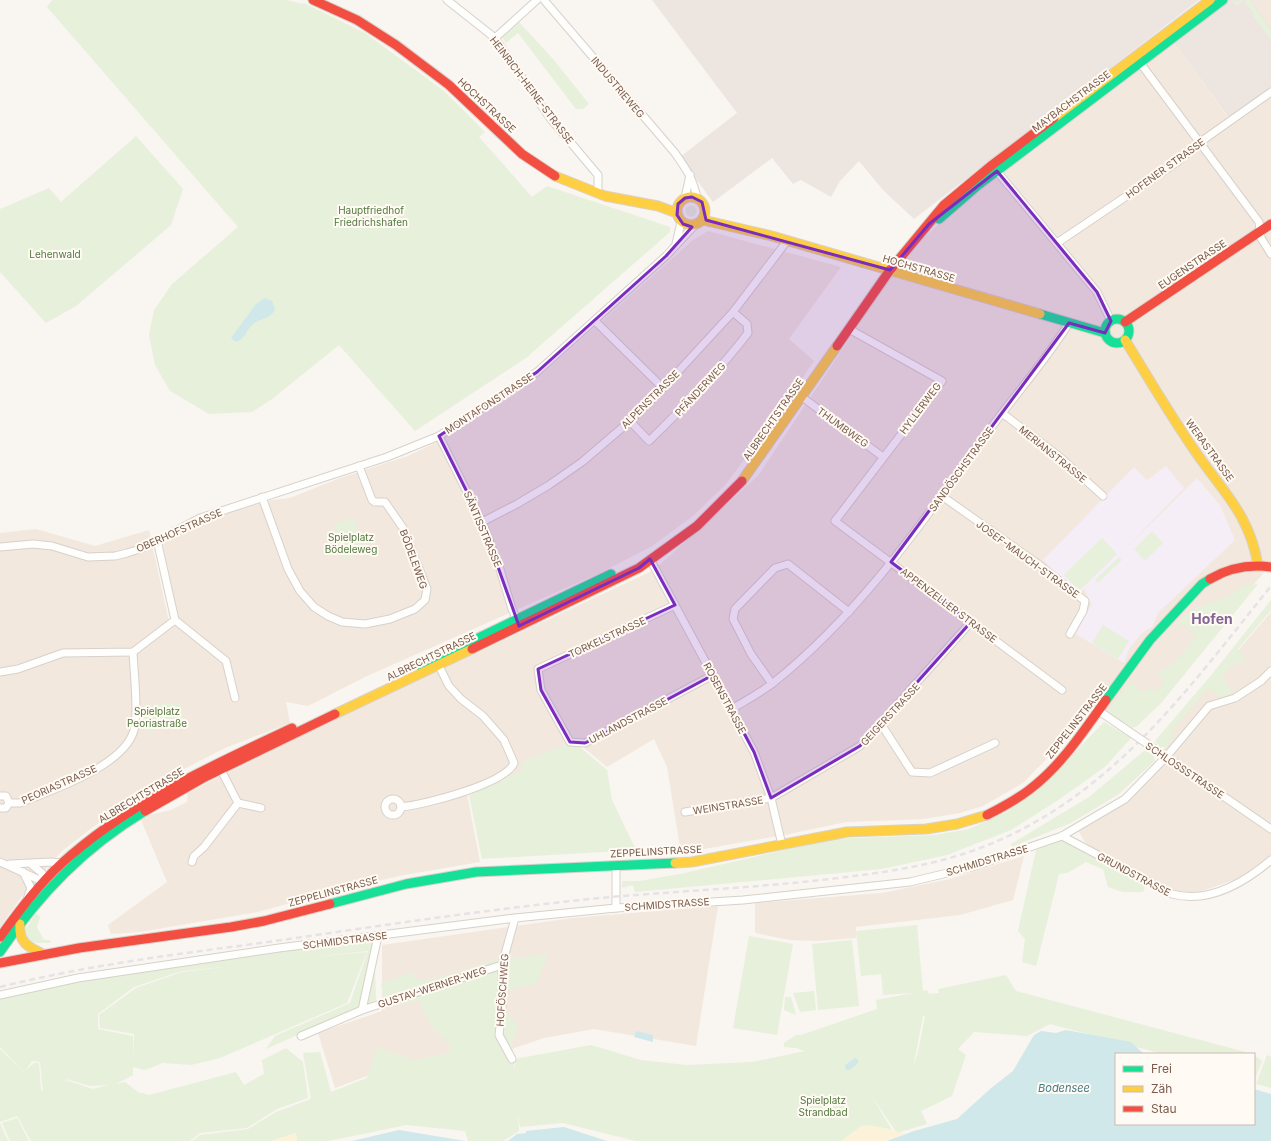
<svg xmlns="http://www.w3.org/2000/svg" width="1271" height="1141" viewBox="0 0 1271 1141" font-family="Inter,sans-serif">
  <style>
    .residential { fill: #f2e8de }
    .industrial { fill: #ede5e0 }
    .education { fill: #f6eef6 }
    .green { fill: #e7f0db; fill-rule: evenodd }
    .sand { fill: #fbf2d9 }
    .water { fill: #d0e8ea }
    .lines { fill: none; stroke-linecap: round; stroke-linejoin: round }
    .street-casing { stroke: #d7d1cb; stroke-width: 9 }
    .fast-casing { stroke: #d9d2cb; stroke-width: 11 }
    .slow-casing { stroke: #d9d2cb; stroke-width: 11 }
    .jam-casing { stroke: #d9d2cb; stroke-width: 11 }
    .street { stroke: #fefefd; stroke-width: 7 }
    .fast { stroke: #16e098; stroke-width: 9 }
    .slow { stroke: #ffcf43; stroke-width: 9 }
    .jam { stroke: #f24e42; stroke-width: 9 }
    .rail { stroke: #e6e3e7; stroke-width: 2.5; stroke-dasharray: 6 4; stroke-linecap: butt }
    .street-bridge-casing { stroke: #d7d1cb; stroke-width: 9; stroke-linecap: butt }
    .street-bridge { stroke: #fefefd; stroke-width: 7 }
    .marked { fill: #7b2cbf; fill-opacity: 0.2; stroke: #7b2cbf; stroke-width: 3; stroke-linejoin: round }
    .labels { text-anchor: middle; stroke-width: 4; stroke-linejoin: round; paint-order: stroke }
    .street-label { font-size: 10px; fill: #7a5c4d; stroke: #fffaf3 }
    .park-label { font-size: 10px; fill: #537a41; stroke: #fffaf3 }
    .water-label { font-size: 11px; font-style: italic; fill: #437c86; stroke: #fffaf3 }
    .district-label { font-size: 14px; font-weight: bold; fill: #846695; stroke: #fffaf3 }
  </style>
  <rect width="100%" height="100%" fill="#f9f5f0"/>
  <g class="residential">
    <polygon points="1251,0 1271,0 1271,28"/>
    <polygon points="1173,41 1232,123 1271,97 1271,564 1133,728 1094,703 1064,741 1023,783 983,806 960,813 924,819 846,822 784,835 681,853 667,767 654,739 607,767 582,746 467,794 480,862 404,875 337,890 258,912 140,932 111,934 108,925 167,882 141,820 149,815 171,810 187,802 188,793 209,782 342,716 654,570 758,476 904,257 1003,163"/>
    <polygon points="708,231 841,267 789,339 814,361 777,415 726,484 693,516 652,546 604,571 367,676 308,706 286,702 290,723 225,748 182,770 93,827 62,851 22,896 0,927 0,533 36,529 95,546 149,530 169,622 176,607 162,541 196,525 228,512 272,500 290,498 340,478 408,456 437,442 511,397 543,373 693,240"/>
    <polygon points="1271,612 1271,857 1249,875 1181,898 1086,844 1078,830 1129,800 1162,761 1166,735"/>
    <polygon points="1024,856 1013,900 960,915 856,927 856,938 815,941 790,940 755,933 755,903 882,893 950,879"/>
    <polygon points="718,906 696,1046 594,1029 544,1038 506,1051 404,1062 335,1088 318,1033 382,1011 382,945 572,918"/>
  </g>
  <g class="industrial">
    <polygon points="652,0 1199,0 914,219 883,190 859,161 840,181 831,197 801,180 793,184 772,158 713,202 680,157 737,113"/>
    <polygon points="1227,0 1251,0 1271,28 1271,88 1229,118 1173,41"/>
  </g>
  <polygon class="education" points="1166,466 1184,488 1120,554 1197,478 1220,505 1235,540 1158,613 1152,627 1143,632 1129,649 1124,663 1074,633 1092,605 1084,589 1079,595 1043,560 1134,467 1147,480"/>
  <g class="green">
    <polygon points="52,0 287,0 302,4 304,3 365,33 444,91 485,132 479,137 532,197 547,186 670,227 670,232 526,358 415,431 339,345 272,399 252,412 209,414 170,391 155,365 149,335 154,310 172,284 238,227 47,7"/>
    <polygon points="1250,0 1271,30 1271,40 1252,15 1254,14 1244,1 1236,6 1232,1"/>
    <polygon points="519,22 553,59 589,104 583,109 576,109 518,33 506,43 502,37"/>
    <polygon points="136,136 183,189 171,225 76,306 46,323 0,272 0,209 49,188 61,202"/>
    <circle cx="691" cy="211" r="5.5"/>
    <polygon points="353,517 366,550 344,559 334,531 336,523"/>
    <polygon points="1152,531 1163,543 1145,561 1134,549"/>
    <polygon points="1102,538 1117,554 1079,591 1064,575"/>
    <polygon points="1119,557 1122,560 1098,583 1095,580"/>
    <path d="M1258,584l-97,119 -25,24c-13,-3 -21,-6 -28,-17l23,-30 9,11 20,-2 5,-8 -7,-6c7,-11 8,-6 16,-13 9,-8 16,-16 22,-27l-13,-11 -4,2 -4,-3 19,-14 33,-12 17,-12z"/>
    <polygon points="1271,600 1271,610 1238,649 1247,660 1234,664 1222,676 1233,693 1221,698 1209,688 1171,731 1174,735 1167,747 1160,747 1155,741 1213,673"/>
    <polygon points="1103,625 1129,641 1118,659 1092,643"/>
    <polygon points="180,703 184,719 148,733 143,723 144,705"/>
    <polygon points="1104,722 1131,738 1106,766 1057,801 1011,830 947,855 882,869 635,892 633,885 622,888 622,881 640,881 680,874 832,839 934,835 969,829 1008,811 1044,784"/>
    <polygon points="569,743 581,748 607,770 612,800 636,850 482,859 469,795 523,770 520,763"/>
    <polygon points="1145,750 1154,756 1155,761 1119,794 1071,823 1012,847 1011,844 1089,797"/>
    <polygon points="1063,840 1146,884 1143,892 1123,892 1108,887 1103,869 1086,862 1067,873 1059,874 1036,966 1022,962 1025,939 1018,931 1036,850"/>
    <path d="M36,913l4,4 -3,10 7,13h6l1,3c-11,0 -26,2 -26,-13z"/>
    <path d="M917,925l6,66 4,-1 2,4 10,-1 -1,-4 68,-14 10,16 237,63h-90l-113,-30 -23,12 -53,-4 -16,17 8,6 -14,41 -31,15 6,13 -30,9 -26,-38 24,40 -18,6h-241l-73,-18 -43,4 -2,-13 1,17 -16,10h-35l-3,-10 -59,-6 -77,16h-32l-1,-8 -23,8h-81l8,-6 48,-6 28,-17 35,-13 -8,-46 17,-1 11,40 36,-14 10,-31 35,13 39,-7 -2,-10 -19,-18 -11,-25 -34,8 -4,-25 31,-11 6,9 38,-7 33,-13 60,-7 -13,30 -39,8 9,21 13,13 -7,17 3,29v-13l76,-14 50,15 45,5 66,-3 53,-11 -9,-3 -12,-1v-4l12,-8h5l76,-26 -1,-9 37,-7 -30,2 -2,-21 -20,2 -5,-45zM923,1016h2l-7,36 -5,16z"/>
    <polygon points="749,936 793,944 777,1035 733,1028"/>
    <path d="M374,938l2,62 -110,49 9,-13 75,-33 18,-52 -56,6 55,-5 -20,51 -127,55 -29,7 -28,-2 -18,7 -12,-3v8l-17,9 9,-2 13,10 11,3 87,-23 8,13 20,-11 -2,-14 24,-12 17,14 5,36 -31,11 -30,19 -47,5 -10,8h-159l-14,-25 -17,6v-73l25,24 -25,-26v-49l141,-32zM224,967l-42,5 -46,16 -37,27 1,13 34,6v23l-1,-21 -35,-7v-15l36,-27 48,-16zM32,1061l8,1 3,29 -2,-1 -2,-27h-5l-8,7zM66,1079l24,7 18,-1 -15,4 -27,-9 -2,5z"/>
    <polygon points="852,940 859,1006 818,1010 812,944"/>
    <polygon points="814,991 816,1010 800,1012 793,993"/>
    <polygon points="785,997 791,997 796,1015 784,1010"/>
    <polygon points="1254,1055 1262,1061 1254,1082"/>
    <polygon points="1267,1055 1271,1057 1271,1088 1256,1084"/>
    <polygon points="17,1118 29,1141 10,1141 2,1123"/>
    <polygon points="0,1122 0,1123 8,1141 0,1141"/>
  </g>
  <g class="sand">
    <polygon points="867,1125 886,1128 905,1134 887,1141 841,1141 861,1126"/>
    <polygon points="296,1133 297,1141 273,1141 273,1140"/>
  </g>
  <g class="water">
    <path d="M265,298l7,3 3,8c-5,12 -16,8 -24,17 -6,7 -4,11 -15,16l-5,-4 25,-34z"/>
    <polygon points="1066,1030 1131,1042 1144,1054 1116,1054 1116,1124 1254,1124 1254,1089 1271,1094 1271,1141 887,1141 914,1131 957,1119 990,1089 1013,1071 1034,1035 1041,1031 1056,1033"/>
    <polygon points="636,1031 653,1035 653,1042 634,1037"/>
    <polygon points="855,1058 858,1060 858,1063 850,1070 846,1070 845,1065"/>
    <polygon points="564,1127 607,1141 508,1141 517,1134 526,1133 526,1131"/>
    <polygon points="399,1130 465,1141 352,1141"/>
  </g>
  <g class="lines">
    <defs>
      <g id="street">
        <polyline points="447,0 495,38 550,118 598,175 598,192"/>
        <path d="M544,0l131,153c11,16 18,25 22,45"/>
        <polyline points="495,38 537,0"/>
        <polyline points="1138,60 1259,222 1261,238 1271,254"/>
        <polyline points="995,169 1097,292 1111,321"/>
        <polyline points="685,198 690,175"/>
        <polyline points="1057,243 1177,162 1199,143 1271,92"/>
        <polyline points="676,244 681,222"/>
        <polyline points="595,321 663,388"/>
        <polyline points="849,329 942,381 835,521 1062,690"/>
        <polyline points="802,397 883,457"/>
        <polyline points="1002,413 1060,457 1103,496"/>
        <path d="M630,421l19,20c35,-34 69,-69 99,-108l-1,-9 -14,-12"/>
        <polyline points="439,436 482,522 499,566 512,609 518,623"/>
        <polyline points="942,496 1038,564 1085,601 1083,611 1070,634"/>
        <polyline points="262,497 288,569 300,591 314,607 328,616 342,622 365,624 390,619 415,609 425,600 427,589 403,528 385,502 375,502 372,500 359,466"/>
        <polyline points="482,522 517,504 549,485 582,462 630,421 663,388 733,312 787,241"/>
        <polyline points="157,540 175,620 226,661 235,698"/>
        <polyline points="0,547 33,544 52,546 88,557 115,556 127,553 143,548 200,518 387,457 439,436 537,372 666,256 694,226"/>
        <polyline points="650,559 754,752 771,798 782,845"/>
        <polyline points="675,605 538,669 541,690 570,742 585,743 713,675"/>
        <polyline points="0,672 18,669 63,653 133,652 175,620"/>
        <polyline points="772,684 751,654 733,619 735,609 775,568 788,564 849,612"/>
        <path d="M732,709c13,-8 28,-16 41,-26 87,-69 152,-164 217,-254 26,-35 56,-69 79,-106"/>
        <polyline points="1099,711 1124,728"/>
        <polyline points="881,724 912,772 930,773 995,743"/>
        <polyline points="1152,747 1271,829"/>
        <polyline points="0,796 6,796 9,803 6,808 0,808"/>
        <circle cx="393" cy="807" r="8"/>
        <path d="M9,803h11c32,-13 109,-38 115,-77 3,-20 -1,-53 -2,-74"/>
        <polyline points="238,803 261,808"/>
        <path d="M401,807c23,-2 104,-23 113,-44l-10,-23 -21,-24 -22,-17 -12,-13 -12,-24"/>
        <polyline points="685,812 771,798 860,746 971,622"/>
        <path d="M1062,836l110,58c37,10 72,-11 99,-34"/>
        <polyline points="0,862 44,882 42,873 31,864"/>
        <polyline points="192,862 194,856 204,847 238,803 219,766"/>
        <polyline points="10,864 51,862 61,863"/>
        <polyline points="616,865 616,908"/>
        <polyline points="23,872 31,888 27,899"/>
        <polyline points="0,995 78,978 279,948 515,918 616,908 743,900 910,882 972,867 1062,836 1125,799 1166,757 1209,706 1235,698 1261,681 1271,671"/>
        <polyline points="362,1010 378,936"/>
        <polyline points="301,1036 362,1010 502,965"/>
        <polyline points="512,1059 499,1035 502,1009 502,965 515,918"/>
      </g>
      <g id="fast">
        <polyline points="939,219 977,186 1223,0"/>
        <polyline points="1040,314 1105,333"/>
        <circle cx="1117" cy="331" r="12"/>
        <polyline points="420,666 611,574"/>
        <polyline points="1106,700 1150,640 1202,584 1210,579"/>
        <polyline points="330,904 406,884 476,872 675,863"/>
        <path d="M0,952c40,-59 84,-104 145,-141"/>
      </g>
      <g id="slow">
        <polyline points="1054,118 1210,0"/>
        <polyline points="555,176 605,196 658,206 677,213"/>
        <circle cx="691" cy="211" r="14"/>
        <polyline points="703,220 772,236 1040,314"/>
        <path d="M1125,340c23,37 45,75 70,111 27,40 55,63 63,115"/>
        <polyline points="742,481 837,346"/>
        <polyline points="335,714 472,649"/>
        <polyline points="675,863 692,862 847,832 926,829 957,824 987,815"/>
        <path d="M20,924c-2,18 8,23 23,30"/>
      </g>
      <g id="jam">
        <polyline points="313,0 357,20 396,45 449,85 522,154 555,176"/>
        <polyline points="1125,322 1271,224"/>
        <polyline points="837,346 890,270 944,205 992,165 1054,118"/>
        <path d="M1210,579c19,-11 39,-15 61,-12"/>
        <polyline points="472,649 639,568 697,526 742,481"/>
        <polyline points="145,811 203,778 335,714"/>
        <path d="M987,815c14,-7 29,-15 42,-25 32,-24 54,-58 77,-90"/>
        <path d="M0,937c19,-26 39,-53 62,-74 67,-61 150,-97 230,-135"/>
        <polyline points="0,963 79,948 231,927 264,921 330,904"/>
      </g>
    </defs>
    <use href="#street" class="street-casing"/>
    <use href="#fast" class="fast-casing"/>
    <use href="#slow" class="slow-casing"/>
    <use href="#jam" class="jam-casing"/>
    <use href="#street" class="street"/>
    <use href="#fast" class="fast"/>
    <use href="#slow" class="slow"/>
    <use href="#jam" class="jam"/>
    <path class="rail" d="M0,987c88,-22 178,-33 268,-45 111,-16 221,-33 332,-44 77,-7 153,-10 230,-19 74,-9 133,-17 200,-54 102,-56 170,-151 241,-239"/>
    <defs>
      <polyline id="street-bridge" points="1124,728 1152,747"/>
    </defs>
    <use href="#street-bridge" class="street-bridge-casing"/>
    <use href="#street-bridge" class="street-bridge"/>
  </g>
  <path class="marked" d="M997,171l100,121 14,29 -6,12 -36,-10 -178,239 80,60 -111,124 -89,52 -17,-46 -41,-77 -119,64 -9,4 -15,-1 -29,-52 -3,-21 137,-64 -25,-46 -11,9 -120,58 -37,-104 -43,-86 98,-64 129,-116 26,-29 -9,-3 -6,-9 1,-11 7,-6 7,-1 10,5 4,18 184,50 39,-46z"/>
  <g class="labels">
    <g class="street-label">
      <text transform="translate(618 87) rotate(50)" y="4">INDUSTRIEWEG</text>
      <text transform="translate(532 90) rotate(53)" y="4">HEINRICH-HEINE-STRASSE</text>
      <text transform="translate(1071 101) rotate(-37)" y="4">MAYBACHSTRASSE</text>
      <text transform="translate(487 105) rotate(43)" y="4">HOCHSTRASSE</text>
      <text transform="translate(1165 168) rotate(-36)" y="4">HOFENER STRASSE</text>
      <text transform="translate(1192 264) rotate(-34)" y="4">EUGENSTRASSE</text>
      <text transform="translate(919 268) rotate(16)" y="4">HOCHSTRASSE</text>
      <text transform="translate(700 389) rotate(-47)" y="4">PFÄNDERWEG</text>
      <text transform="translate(650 399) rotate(-45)" y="4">ALPENSTRASSE</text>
      <text transform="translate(489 403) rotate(-33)" y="4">MONTAFONSTRASSE</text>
      <text transform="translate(920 408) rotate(-53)" y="4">HYLLERWEG</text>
      <text transform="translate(773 419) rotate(-55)" y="4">ALBRECHTSTRASSE</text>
      <text transform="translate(843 427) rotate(36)" y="4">THUMBWEG</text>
      <text transform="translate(1210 450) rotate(54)" y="4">WERASTRASSE</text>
      <text transform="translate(1053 454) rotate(39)" y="4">MERIANSTRASSE</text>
      <text transform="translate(961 469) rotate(-54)" y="4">SANDÖSCHSTRASSE</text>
      <text transform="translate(483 529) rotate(67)" y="4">SÄNTISSTRASSE</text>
      <text transform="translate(179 530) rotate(-24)" y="4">OBERHOFSTRASSE</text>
      <text transform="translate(414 559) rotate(70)" y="4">BÖDELEWEG</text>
      <text transform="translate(1028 559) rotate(36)" y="4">JOSEF-MAUCH-STRASSE</text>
      <text transform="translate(949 605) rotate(37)" y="4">APPENZELLER STRASSE</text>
      <text transform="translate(607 637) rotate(-25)" y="4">TORKELSTRASSE</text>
      <text transform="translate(431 656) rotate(-26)" y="4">ALBRECHTSTRASSE</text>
      <text transform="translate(725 698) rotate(62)" y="4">ROSENSTRASSE</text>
      <text transform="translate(890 714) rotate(-47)" y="4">GEIGERSTRASSE</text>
      <text transform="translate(628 720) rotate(-28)" y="4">UHLANDSTRASSE</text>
      <text transform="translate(1076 721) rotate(-52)" y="4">ZEPPELINSTRASSE</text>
      <text transform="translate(1185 770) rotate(34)" y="4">SCHLOSSSTRASSE</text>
      <text transform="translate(59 784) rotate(-24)" y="4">PEORIASTRASSE</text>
      <text transform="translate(141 795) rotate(-31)" y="4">ALBRECHTSTRASSE</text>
      <text transform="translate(728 805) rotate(-9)" y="4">WEINSTRASSE</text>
      <text transform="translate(656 851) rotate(-3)" y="4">ZEPPELINSTRASSE</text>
      <text transform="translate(987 860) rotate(-17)" y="4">SCHMIDSTRASSE</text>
      <text transform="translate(1134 874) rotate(28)" y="4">GRUNDSTRASSE</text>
      <text transform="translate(333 891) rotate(-15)" y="4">ZEPPELINSTRASSE</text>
      <text transform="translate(667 904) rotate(-4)" y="4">SCHMIDSTRASSE</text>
      <text transform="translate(345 940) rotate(-7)" y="4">SCHMIDSTRASSE</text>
      <text transform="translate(432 987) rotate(-18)" y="4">GUSTAV-WERNER-WEG</text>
      <text transform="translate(502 990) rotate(-86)" y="4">HOFÖSCHWEG</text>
    </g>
    <g class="park-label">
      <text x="371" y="214">Hauptfriedhof<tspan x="371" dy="12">Friedrichshafen</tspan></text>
      <text x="55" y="258">Lehenwald</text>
      <text x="351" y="541">Spielplatz<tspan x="351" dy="12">Bödeleweg</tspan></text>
      <text x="157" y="715">Spielplatz<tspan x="157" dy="12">Peoriastraße</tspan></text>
      <text x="823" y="1104">Spielplatz<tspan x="823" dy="12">Strandbad</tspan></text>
    </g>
    <g class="water-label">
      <text x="1064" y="1092">Bodensee</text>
    </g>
    <g class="district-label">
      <text x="1212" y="624">Hofen</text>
    </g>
  </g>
  <rect x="1115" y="1053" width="140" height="72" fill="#fffaf3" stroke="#cabbb1"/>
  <rect x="1123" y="1066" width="20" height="6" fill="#16e098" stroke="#cabbb1"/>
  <text x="1151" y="1073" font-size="12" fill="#7a5c4d">Frei</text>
  <rect x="1123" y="1086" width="20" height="6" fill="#ffcf43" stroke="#cabbb1"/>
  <text x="1151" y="1093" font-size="12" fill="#7a5c4d">Zäh</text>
  <rect x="1123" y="1106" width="20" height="6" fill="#f24e42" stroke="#cabbb1"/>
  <text x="1151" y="1113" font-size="12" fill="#7a5c4d">Stau</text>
</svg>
